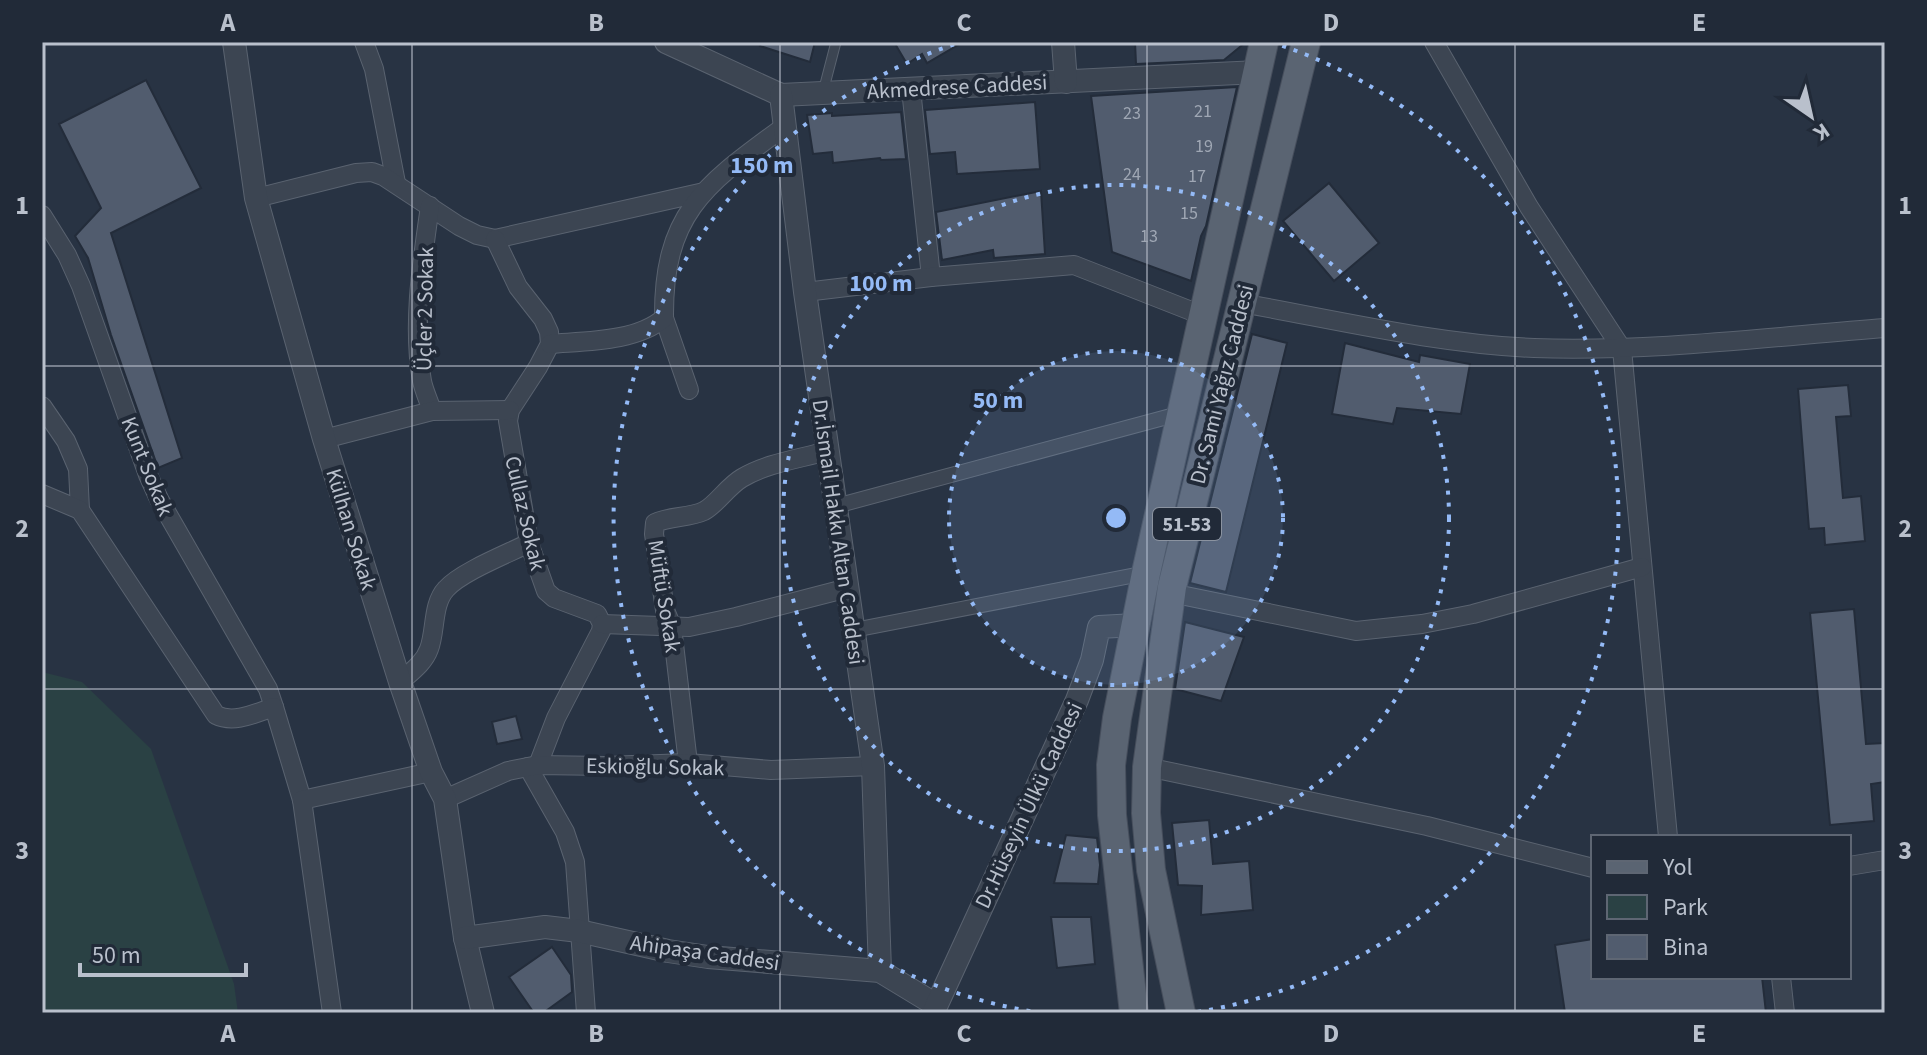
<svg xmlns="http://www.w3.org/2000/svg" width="1927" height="1055" viewBox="0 0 1927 1055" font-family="'Source Sans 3',sans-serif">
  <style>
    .green { fill: #2a4144 }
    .building { fill: #515c6e; stroke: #232c3a; stroke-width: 2 }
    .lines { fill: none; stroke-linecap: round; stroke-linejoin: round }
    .service-casing { stroke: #5a6370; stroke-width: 11 }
    .pedestrian-casing { stroke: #5a6370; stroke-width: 16 }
    .minor-casing { stroke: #5a6370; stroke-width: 20 }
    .tertiary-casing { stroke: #5a6370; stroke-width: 24 }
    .primary-casing { stroke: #464e5c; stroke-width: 30 }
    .service { stroke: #3c4552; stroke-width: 9 }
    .pedestrian { stroke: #3c4552; stroke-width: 14 }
    .minor { stroke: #3c4552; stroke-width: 18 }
    .tertiary { stroke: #3c4552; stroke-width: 22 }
    .primary { stroke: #5a6472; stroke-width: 28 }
    .grid { fill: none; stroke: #b9c0cc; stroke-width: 2; stroke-opacity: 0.55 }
    .ring { fill: none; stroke: #94baf6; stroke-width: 4; stroke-dasharray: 4 8 }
    .labels { text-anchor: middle; stroke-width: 8; stroke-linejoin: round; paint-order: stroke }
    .number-label { font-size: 18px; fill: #9fa7b4 }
    .shield { fill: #212a38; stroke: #8b93a0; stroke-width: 2 }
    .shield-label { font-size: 20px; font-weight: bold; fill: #b9c0cc }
    .street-label { font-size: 22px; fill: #b9c0cc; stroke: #212a38 }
    .centre { fill: #94baf6; stroke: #212a38; stroke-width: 4 }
    .ring-label { font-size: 24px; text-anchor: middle; font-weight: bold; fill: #94baf6; stroke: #212a38; stroke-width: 8; stroke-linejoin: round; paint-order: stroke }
    .neatline { fill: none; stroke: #b9c0cc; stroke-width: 3 }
    .grid-label { font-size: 26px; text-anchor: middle; font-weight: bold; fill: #b9c0cc }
  </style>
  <rect width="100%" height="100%" fill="#283343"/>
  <polygon class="green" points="42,672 82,682 151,749 234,984 238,1013 42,1013"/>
  <g class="building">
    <polygon points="761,42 815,42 810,62 760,46"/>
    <polygon points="894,42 963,42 927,63 922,54 907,64"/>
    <polygon points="1135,42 1246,42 1224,60 1136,64"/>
    <polygon points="146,80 201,188 111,233 182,458 158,468 111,335 88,258 75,236 101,208 59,124"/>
    <polygon points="1237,87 1206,226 1201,236 1191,281 1112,252 1091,96"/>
    <polygon points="1035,102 1040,169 957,174 955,152 930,154 925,110"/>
    <polygon points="901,112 906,159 881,160 880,158 833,163 832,152 813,154 807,115 832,113 832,116"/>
    <polygon points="1329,183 1379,243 1334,281 1283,221"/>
    <polygon points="1041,191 1045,254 994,258 993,250 942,260 936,212"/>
    <polygon points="1252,334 1287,343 1226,592 1190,583"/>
    <polygon points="1345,343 1419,362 1420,355 1470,364 1461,414 1397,408 1393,424 1332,414"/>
    <polygon points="1848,385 1851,416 1836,417 1843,498 1861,496 1865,541 1825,545 1824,528 1809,529 1798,389"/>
    <polygon points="1854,609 1866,744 1885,743 1885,782 1871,784 1874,821 1830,825 1810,613"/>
    <polygon points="1185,622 1244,637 1221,701 1175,689"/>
    <polygon points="516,716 522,739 497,744 492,722"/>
    <polygon points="1209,820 1213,864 1249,861 1253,910 1201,915 1202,886 1178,885 1172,823"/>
    <polygon points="1066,835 1097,838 1100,865 1098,884 1054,883"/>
    <polygon points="1051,917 1091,917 1095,964 1057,968"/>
    <polygon points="1593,939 1593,977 1762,977 1766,1013 1565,1013 1555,945"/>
    <polygon points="552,947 571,975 572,992 543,1013 534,1013 509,977"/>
  </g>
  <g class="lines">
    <defs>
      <polyline id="service" points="823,92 836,42"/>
      <g id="pedestrian">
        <polyline points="836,506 1182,413"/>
        <polyline points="854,630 1146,573"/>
      </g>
      <g id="minor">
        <polyline points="364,42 374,69 396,183"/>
        <polyline points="1434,42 1529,207 1622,349 1668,837"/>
        <polyline points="911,89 931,277"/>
        <polyline points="256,198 356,173 372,172 383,176 459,226 477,235 495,239 704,192"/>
        <path d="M430,206c-8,56 -18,119 -8,175 2,10 7,20 10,30"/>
        <polyline points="42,215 67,255 81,286 148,475 159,499 268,689 274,707"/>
        <polyline points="495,239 518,287 543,319 549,332 550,344 538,367 510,410 508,421 529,543 546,591 554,598 597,614 602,624 601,631 556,718 538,765"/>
        <polyline points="805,292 931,277 1074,265 1204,316"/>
        <path d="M1241,303c96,17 196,41 293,45 117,4 235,-11 351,-20"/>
        <polyline points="664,318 689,390"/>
        <path d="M550,344c35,-3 86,-2 114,-26 -1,-106 42,-134 121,-192"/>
        <polyline points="42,406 66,441 78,469 80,510"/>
        <polyline points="324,439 432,411 510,410"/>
        <path d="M42,494l38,16 136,205c18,9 40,-2 58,-8l28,93"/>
        <polyline points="1171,593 1356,631 1422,624 1473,614 1642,567"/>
        <polyline points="602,624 689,627 736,617 848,588"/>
        <path d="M400,682c11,-10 24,-19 29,-33 7,-18 3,-45 17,-60 15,-17 61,-35 83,-46"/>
        <path d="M688,763l-16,-136 -7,-17 -11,-76 1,-11c15,-7 34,-5 49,-12 12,-6 24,-25 38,-33 25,-15 57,-19 85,-27"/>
        <polyline points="528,767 565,832 575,862 586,1013"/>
        <polyline points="1147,767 1427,826 1593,868"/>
        <polyline points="445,799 508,771 538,765 605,766 688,763 771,770 873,766"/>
        <polyline points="1849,866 1885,860"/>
        <polyline points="1781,977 1785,1013"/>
        <polyline points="332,1013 302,800 431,772"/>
      </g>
      <g id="tertiary">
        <polyline points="234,42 256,198 324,439 400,682 431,772 445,799 465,938 483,1013"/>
        <polyline points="666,42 781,95 1258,72"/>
        <polyline points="1063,42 1066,82"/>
        <polyline points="781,95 805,292 873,766 880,971"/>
        <polyline points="465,938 545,927 579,931 668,951 708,957 880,971 936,1005"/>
        <polyline points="933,1013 1077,700 1092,660 1099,627 1136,625"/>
      </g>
      <g id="primary">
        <polyline points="1134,1013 1112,815 1111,765 1117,718 1146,573 1264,42"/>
        <polyline points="1181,1013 1151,870 1146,813 1147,767 1172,587 1306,42"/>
      </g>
    </defs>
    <use href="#service" class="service-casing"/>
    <use href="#pedestrian" class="pedestrian-casing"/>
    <use href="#minor" class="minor-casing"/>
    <use href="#tertiary" class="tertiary-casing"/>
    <use href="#primary" class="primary-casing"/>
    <use href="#service" class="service"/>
    <use href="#pedestrian" class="pedestrian"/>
    <use href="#minor" class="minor"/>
    <use href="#tertiary" class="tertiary"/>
    <use href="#primary" class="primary"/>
  </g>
  <path class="grid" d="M412,42v971M780,42v971M1147,42v971M1515,42v971M42,366h1843M42,689h1843"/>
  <circle cx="1116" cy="518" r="167" fill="#94baf6" fill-opacity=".12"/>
  <g class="ring">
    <circle cx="1116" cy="518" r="167"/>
    <circle cx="1116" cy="518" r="333"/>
    <path d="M1042 1013A500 500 0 0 1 961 42M1271 42A500 500 0 0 1 1190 1013"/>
  </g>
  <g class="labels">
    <g class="number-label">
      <text x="1203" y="117">21</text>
      <text x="1132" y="119">23</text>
      <text x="1204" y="152">19</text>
      <text x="1132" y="180">24</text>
      <text x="1197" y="182">17</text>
      <text x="1189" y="219">15</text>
      <text x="1149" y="242">13</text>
    </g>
    <rect class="shield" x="1153" y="508" width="68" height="32" rx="6"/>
    <g class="shield-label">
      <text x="1187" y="531">51-53</text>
    </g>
    <g class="street-label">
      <text transform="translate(957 86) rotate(-3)" y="8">Akmedrese Caddesi</text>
      <text transform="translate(424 309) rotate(-89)" y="8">Üçler 2 Sokak</text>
      <text transform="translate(1221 384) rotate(-76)" y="8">Dr. Sami Yağız Caddesi</text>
      <text transform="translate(148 466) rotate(68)" y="8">Kunt Sokak</text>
      <text transform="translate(526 513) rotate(77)" y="8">Cullaz Sokak</text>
      <text transform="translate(352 529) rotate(73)" y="8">Külhan Sokak</text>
      <text transform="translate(839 532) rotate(82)" y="8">Dr.İsmail Hakkı Altan Caddesi</text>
      <text transform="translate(665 596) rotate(81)" y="8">Müftü Sokak</text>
      <text transform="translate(655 766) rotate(1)" y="8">Eskioğlu Sokak</text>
      <text transform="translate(1028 805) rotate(-65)" y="8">Dr.Hüseyin Ülkü Caddesi</text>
      <text transform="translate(705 952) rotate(8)" y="8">Ahipaşa Caddesi</text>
    </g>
  </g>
  <circle cx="1116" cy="518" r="12" class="centre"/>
  <g class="ring-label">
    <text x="762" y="173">150 m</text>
    <text x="881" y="291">100 m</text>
    <text x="998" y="408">50 m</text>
  </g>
  <rect width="1927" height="1055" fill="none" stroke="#212a38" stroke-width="88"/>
  <rect x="1591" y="835" width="260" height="144" fill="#212a38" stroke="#5e6673" stroke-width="2"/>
  <rect x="1607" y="861" width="40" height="12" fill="#5a6472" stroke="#5e6673" stroke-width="2"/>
  <text x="1663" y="875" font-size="24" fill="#b9c0cc">Yol</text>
  <rect x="1607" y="895" width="40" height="24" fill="#2a4144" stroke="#5e6673" stroke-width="2"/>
  <text x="1663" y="915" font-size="24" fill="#b9c0cc">Park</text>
  <rect x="1607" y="935" width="40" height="24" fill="#515c6e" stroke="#5e6673" stroke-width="2"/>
  <text x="1663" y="955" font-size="24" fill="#b9c0cc">Bina</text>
  <g transform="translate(1811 116) rotate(146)" stroke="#212a38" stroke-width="6" paint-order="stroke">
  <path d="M0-6L14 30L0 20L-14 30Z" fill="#b9c0cc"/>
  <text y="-12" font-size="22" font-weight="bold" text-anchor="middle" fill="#b9c0cc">K</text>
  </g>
  <path d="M80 963v12h166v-12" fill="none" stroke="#b9c0cc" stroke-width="4"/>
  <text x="92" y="963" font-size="24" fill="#b9c0cc" stroke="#212a38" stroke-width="6" paint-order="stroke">50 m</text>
  <rect x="44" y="44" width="1839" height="967" class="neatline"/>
  <g class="grid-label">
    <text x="228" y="31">A</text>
    <text x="596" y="31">B</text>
    <text x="964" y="31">C</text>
    <text x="1331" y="31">D</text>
    <text x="1699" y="31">E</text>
    <text x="22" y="214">1</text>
    <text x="1905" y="214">1</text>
    <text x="22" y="537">2</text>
    <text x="1905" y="537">2</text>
    <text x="22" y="859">3</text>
    <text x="1905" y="859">3</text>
    <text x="228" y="1042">A</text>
    <text x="596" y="1042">B</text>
    <text x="964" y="1042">C</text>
    <text x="1331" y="1042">D</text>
    <text x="1699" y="1042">E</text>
  </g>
</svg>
